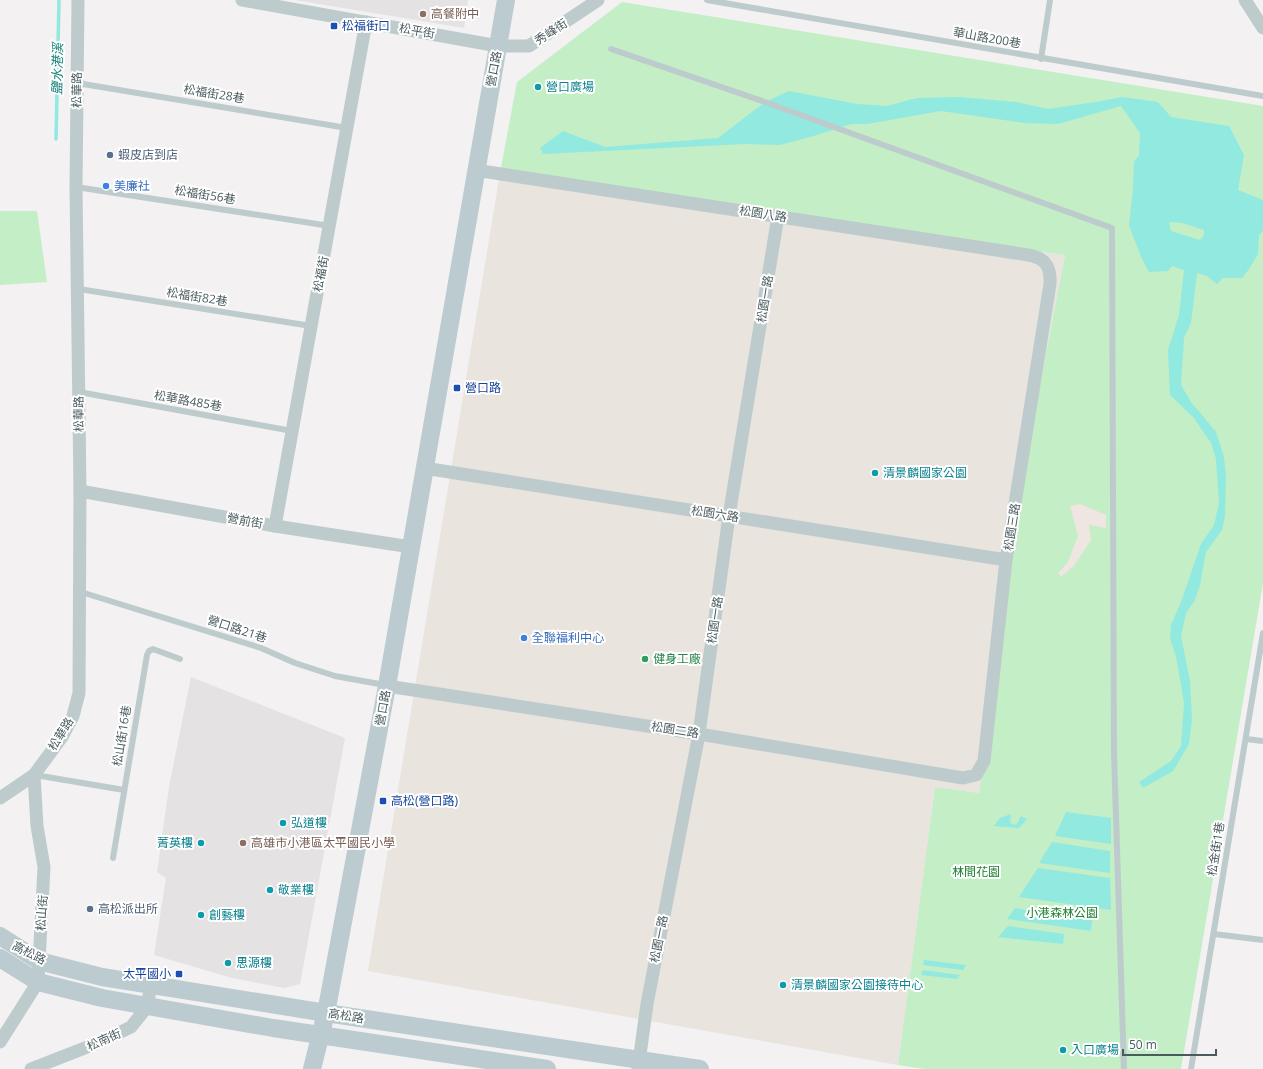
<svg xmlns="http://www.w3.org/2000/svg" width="1263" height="1069" viewBox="0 0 1263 1069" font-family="'Open Sans','Noto Sans TC',sans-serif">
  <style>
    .commercial { fill: #eae4df }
    .education { fill: #e4e2e3 }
    .green { fill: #c3eec6 }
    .sand { fill: #f0e6e1 }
    .water { fill: #92e9e0; fill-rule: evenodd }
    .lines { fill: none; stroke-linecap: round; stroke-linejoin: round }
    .stream { stroke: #92e9e0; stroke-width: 3.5 }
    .lane { stroke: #becbcd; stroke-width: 6 }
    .street { stroke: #becbcd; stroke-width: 13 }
    .secondary { stroke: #bbcbcf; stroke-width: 18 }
    .education-dot { fill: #8d6e63; stroke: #fff; stroke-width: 1.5 }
    .transit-dot { fill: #1a4fb4; stroke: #fff; stroke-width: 1.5 }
    .culture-dot { fill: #0f9aa8; stroke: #fff; stroke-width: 1.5 }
    .service-dot { fill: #5c6f8a; stroke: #fff; stroke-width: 1.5 }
    .shop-dot { fill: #3f7fe0; stroke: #fff; stroke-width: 1.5 }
    .leisure-dot { fill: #2e9e5b; stroke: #fff; stroke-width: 1.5 }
    .labels { text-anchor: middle; stroke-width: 4; stroke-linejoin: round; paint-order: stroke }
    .education-label { font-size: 12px; fill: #785e54; stroke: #fff; text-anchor: start }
    .transit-label { font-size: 12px; fill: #164399; stroke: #fff; text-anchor: start }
    .street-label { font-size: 12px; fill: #4a5b5e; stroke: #fff }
    .culture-label { font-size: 12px; fill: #0d838f; stroke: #fff; text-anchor: start }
    .service-label { font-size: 12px; fill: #4e5e75; stroke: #fff; text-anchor: start }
    .shop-label { font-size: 12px; fill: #366cbe; stroke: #fff; text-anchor: start }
    .leisure-label { font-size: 12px; fill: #27864d; stroke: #fff; text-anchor: start }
    .park-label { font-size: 12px; fill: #1b7e2e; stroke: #fff }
    .water-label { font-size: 13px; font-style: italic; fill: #128378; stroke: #fff }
  </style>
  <rect width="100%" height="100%" fill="#f3f1f2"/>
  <polygon class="commercial" points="500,173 1065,255 1006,560 984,761 979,793 935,788 898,1065 368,971"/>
  <g class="education">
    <polygon points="295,0 468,0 464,28"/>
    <polygon points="191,677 345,738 300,984 284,988 232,978 154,955 166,878 157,872 169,787"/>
  </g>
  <g class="green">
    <polygon points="622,2 1263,106 1263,583 1181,1069 925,1069 898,1065 935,787 979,793 984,761 1006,560 1065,255 500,173 517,82"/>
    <polygon points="0,211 37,211 47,282 0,285"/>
  </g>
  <polygon class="sand" points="1080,504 1106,515 1106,528 1089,525 1091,540 1074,566 1061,577 1058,573 1068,562 1078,536 1070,506"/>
  <g class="water">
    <path d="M789,91l68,13 30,2 30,-8 42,-1 57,5 32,7 48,-7 26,-5 36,5 13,15 58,9 15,29 -6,35 25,10v31l-4,4 -1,19 -9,15 -7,9h-19l-6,6 -10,-8 -10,-3 -6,50 -7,15 -3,47 10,17 25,30 8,25 2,18 -1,41 -3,14 -16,22 -6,33 -5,15 -9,13 -5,23 9,45 2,38 -3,25 -16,27 -30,17 -4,-6 32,-21 10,-15 3,-43 -8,-47 -6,-17 1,-14 10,-23 20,-58 13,-19 5,-22 -3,-44 -5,-16 -17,-25 -24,-23 -2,-45 11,-35 5,-45 -12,-4 -4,5 -19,1 -7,-13 -13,-33 4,-38 1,-26 5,-7 1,-22 -19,-27 -63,18 -33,-1 -84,-12 -74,13h-16l-34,11 -37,10 -36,-1 -201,10 -3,-6 23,-17 42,16 113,-9 47,-36zM1169,222l13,1 22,7v5l-4,5 -29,-9z"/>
    <polygon points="1066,812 1111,818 1111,844 1055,836"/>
    <polygon points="1011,814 1010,823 1016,825 1021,816 1027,819 1019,828 994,826 1000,818"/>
    <polygon points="1052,842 1110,851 1110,873 1039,863"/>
    <polygon points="1038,868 1110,878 1111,910 1019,897"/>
    <polygon points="1015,908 1092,920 1091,931 1007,919"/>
    <polygon points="1008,926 1064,934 1063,944 998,937"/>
    <polygon points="924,960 966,965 963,970 923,965"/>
    <polygon points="923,970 960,975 957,979 921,975"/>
  </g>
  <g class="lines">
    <polyline class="stream" points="56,139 59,0"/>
    <g class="lane">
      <polyline points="707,0 1263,96"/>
      <polyline points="611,49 765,102 1112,228 1114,753 1124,1069"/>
      <polyline points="1041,59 1050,0"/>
      <polyline points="77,83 347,128"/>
      <polyline points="76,187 330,226"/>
      <polyline points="79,289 311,326"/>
      <polyline points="79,392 292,431"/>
      <polyline points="81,592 261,648 295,663 335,676 385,685"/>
      <polyline points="1246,739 1263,741"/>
      <polyline points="35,775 124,790"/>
      <polyline points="113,858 147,655 149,651 153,649 180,659"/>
      <polyline points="1214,934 1263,940"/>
      <polyline points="1191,1069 1263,633"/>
    </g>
    <g class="street">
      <polyline points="242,0 498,46 529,46 598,0"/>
      <polyline points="1245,0 1263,28"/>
      <polyline points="424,468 1006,560"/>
      <polyline points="80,491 275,526 411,547"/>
      <polyline points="275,526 366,22"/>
      <path d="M387,686l312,48 264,44 13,-3 8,-14 22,-201 44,-276c2,-30 -18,-28 -41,-32l-534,-82"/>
      <polyline points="0,798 34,775 62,737 73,716 79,693 80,491 76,187 78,0"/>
      <polyline points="0,1042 38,982 44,867 37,826 34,775"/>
      <polyline points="31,1069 100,1042 131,1027 147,1007 151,985"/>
      <polyline points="638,1069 647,1004 699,734 729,516 778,216"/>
    </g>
    <g class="secondary">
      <polyline points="0,936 39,961 102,977 326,1013 700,1069"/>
      <polyline points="0,958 38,982 102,998 273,1028 547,1069"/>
      <polyline points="312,1069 326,1013 387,686 506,0"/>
    </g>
  </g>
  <g class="education-dot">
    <circle cx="423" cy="14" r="4"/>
    <circle cx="243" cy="843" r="4"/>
  </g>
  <g class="transit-dot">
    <rect x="330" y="22" width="8" height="8" rx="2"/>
    <rect x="453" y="384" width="8" height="8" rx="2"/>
    <rect x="379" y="797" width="8" height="8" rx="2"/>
    <rect x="175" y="970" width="8" height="8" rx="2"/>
  </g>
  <g class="culture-dot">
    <circle cx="538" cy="87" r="4"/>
    <circle cx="875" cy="473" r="4"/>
    <circle cx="283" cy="823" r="4"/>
    <circle cx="201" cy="843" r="4"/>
    <circle cx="270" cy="890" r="4"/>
    <circle cx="201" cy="915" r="4"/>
    <circle cx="228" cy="963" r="4"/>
    <circle cx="783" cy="985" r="4"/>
    <circle cx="1063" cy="1050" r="4"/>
  </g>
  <g class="service-dot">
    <circle cx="110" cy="155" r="4"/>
    <circle cx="90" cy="909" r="4"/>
  </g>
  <g class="shop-dot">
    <circle cx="106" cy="186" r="4"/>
    <circle cx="524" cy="638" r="4"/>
  </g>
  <circle class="leisure-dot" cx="645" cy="659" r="4"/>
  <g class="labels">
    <g class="education-label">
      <text x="431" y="18">高餐附中</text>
      <text x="251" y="847">高雄市小港區太平國民小學</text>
    </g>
    <g class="transit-label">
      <text x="342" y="30">松福街口</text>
      <text x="465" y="392">營口路</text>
      <text x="391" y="805">高松(營口路)</text>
      <text x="171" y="978" text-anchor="end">太平國小</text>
    </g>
    <g class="street-label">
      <text transform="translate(417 31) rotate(10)" y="4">松平街</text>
      <text transform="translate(551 32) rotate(-33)" y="4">秀峰街</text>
      <text transform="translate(987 38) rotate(10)" y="4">華山路200巷</text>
      <text transform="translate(494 69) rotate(-79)" y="4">營口路</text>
      <text transform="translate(77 90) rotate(-89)" y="4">松華路</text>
      <text transform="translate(214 94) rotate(9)" y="4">松福街28巷</text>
      <text transform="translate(205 195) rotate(9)" y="4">松福街56巷</text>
      <text transform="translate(763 214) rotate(9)" y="4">松園八路</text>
      <text transform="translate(321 274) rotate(-79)" y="4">松福街</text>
      <text transform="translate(197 297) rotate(9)" y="4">松福街82巷</text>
      <text transform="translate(765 299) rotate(-81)" y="4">松園一路</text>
      <text transform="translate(188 401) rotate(10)" y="4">松華路485巷</text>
      <text transform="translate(79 414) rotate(-91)" y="4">松華路</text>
      <text transform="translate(715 514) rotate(9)" y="4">松園六路</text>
      <text transform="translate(245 521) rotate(10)" y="4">營前街</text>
      <text transform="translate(1012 527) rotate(-81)" y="4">松園三路</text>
      <text transform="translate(715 620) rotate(-82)" y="4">松園一路</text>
      <text transform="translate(237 629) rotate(18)" y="4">營口路21巷</text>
      <text transform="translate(383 708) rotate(-80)" y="4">營口路</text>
      <text transform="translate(675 730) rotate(9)" y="4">松園二路</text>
      <text transform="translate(61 734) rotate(-58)" y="4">松華路</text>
      <text transform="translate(122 736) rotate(-81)" y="4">松山街16巷</text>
      <text transform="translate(1216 849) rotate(-81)" y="4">松金街1巷</text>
      <text transform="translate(42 913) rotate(-86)" y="4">松山街</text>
      <text transform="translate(659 939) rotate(-79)" y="4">松園一路</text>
      <text transform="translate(29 953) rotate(27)" y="4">高松路</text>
      <text transform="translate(346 1016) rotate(9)" y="4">高松路</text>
      <text transform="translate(104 1040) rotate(-24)" y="4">松南街</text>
    </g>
    <g class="culture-label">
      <text x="546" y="91">營口廣場</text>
      <text x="883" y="477">清景麟國家公園</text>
      <text x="291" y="827">弘道樓</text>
      <text x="193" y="847" text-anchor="end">菁英樓</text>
      <text x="278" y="894">敬業樓</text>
      <text x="209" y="919">創藝樓</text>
      <text x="236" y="967">思源樓</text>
      <text x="791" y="989">清景麟國家公園接待中心</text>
      <text x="1071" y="1054">入口廣場</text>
    </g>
    <g class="service-label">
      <text x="118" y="159">蝦皮店到店</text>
      <text x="98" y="913">高松派出所</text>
    </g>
    <g class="shop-label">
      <text x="114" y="190">美廉社</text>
      <text x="532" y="642">全聯福利中心</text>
    </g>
    <g class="leisure-label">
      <text x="653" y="663">健身工廠</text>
    </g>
    <g class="park-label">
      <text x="976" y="876">林間花園</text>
      <text x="1062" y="917">小港森林公園</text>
    </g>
    <g class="water-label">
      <text transform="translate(57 69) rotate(-89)" y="5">鹽水港溪</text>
    </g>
  </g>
  <path d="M1123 1049v6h93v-6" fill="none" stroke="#4a5b5e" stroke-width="2"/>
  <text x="1129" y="1049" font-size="12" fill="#4a5b5e" stroke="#ffffff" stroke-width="3" paint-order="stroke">50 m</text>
</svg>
